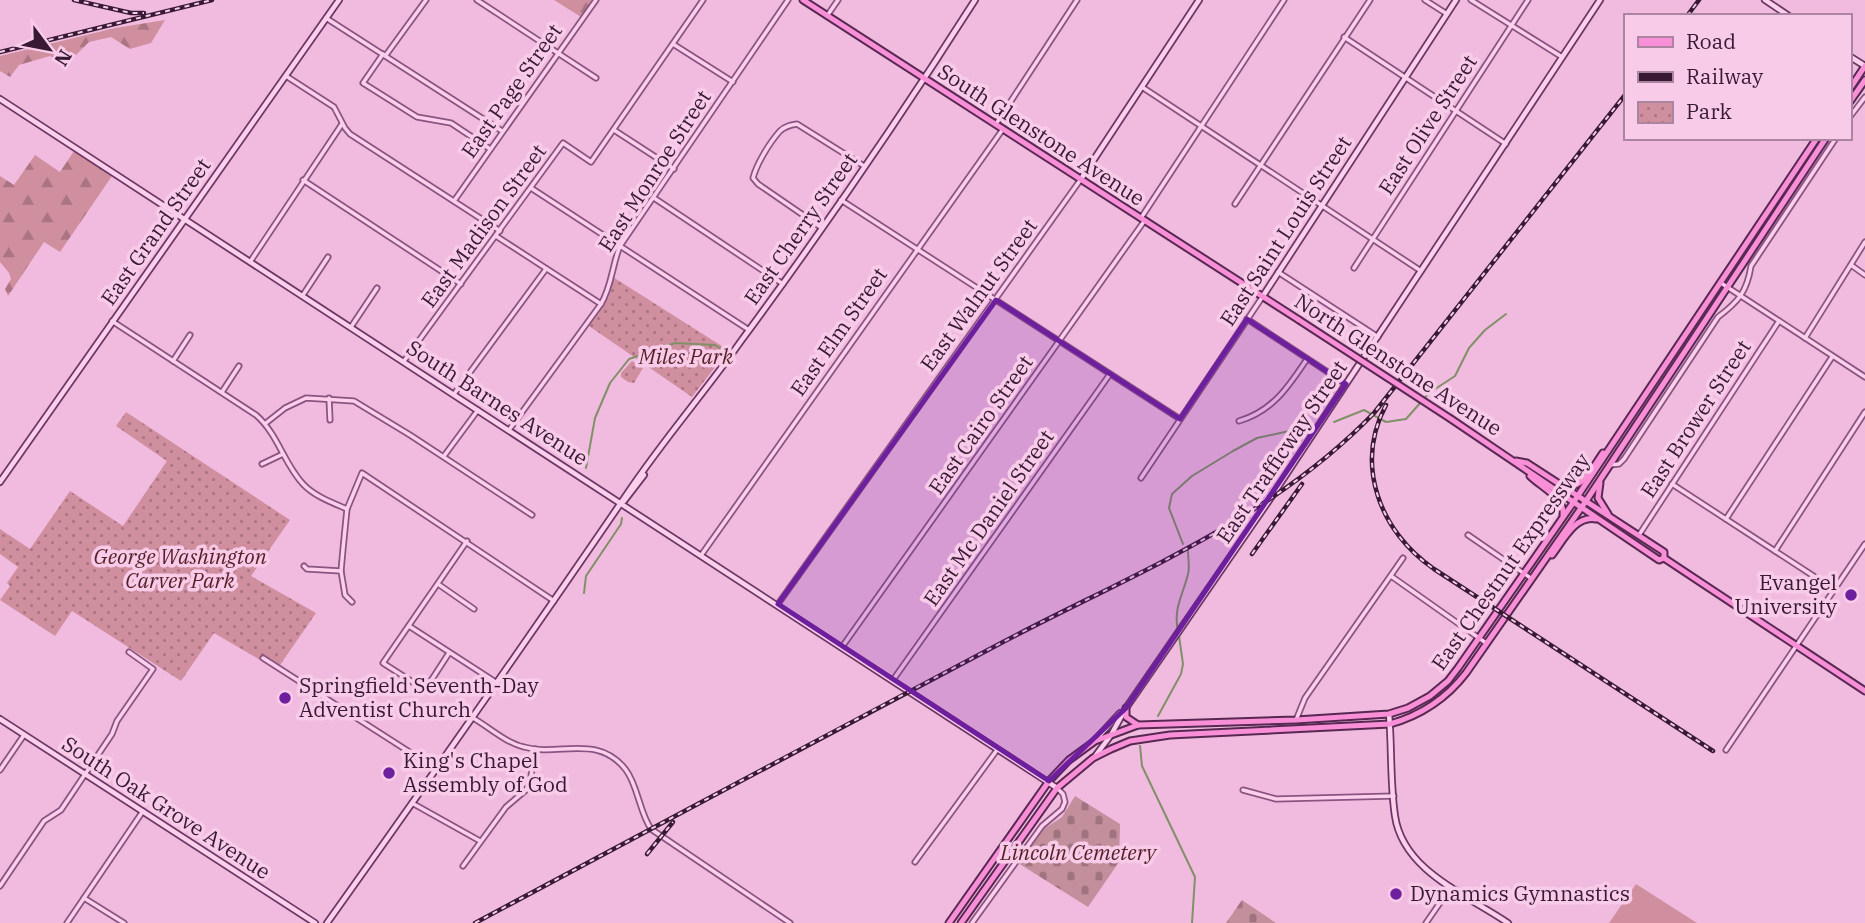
<svg xmlns="http://www.w3.org/2000/svg" width="1865" height="923" viewBox="0 0 1865 923" font-family="'IBM Plex Serif',serif">
  <style>
    .forest { fill: url(#forest-firs) }
    .cemetery { fill: url(#cemetery-stones) }
    .park { fill: url(#park-dots) }
    .pitch { fill: #d08f9f }
    .lines { fill: none; stroke-linecap: round; stroke-linejoin: round }
    .stream { stroke: #809067; stroke-width: 2 }
    .street-casing { stroke: #8a5481; stroke-width: 7 }
    .secondary-casing { stroke: #6b3764; stroke-width: 8 }
    .primary-casing { stroke: #572952; stroke-width: 9 }
    .street { stroke: #fccfed; stroke-width: 3.5 }
    .secondary { stroke: #fccfed; stroke-width: 4.5 }
    .primary { stroke: #f98fd7; stroke-width: 5 }
    .rail-casing { stroke: #381a34; stroke-width: 4.5 }
    .rail { stroke: #f8cbe9; stroke-width: 2; stroke-dasharray: 5; stroke-linecap: butt }
    .primary-bridge-casing { stroke: #572952; stroke-width: 9; stroke-linecap: butt }
    .primary-bridge { stroke: #f98fd7; stroke-width: 5 }
    .marked { fill: #6e1f9e; fill-opacity: 0.2; stroke: #6e1f9e; stroke-width: 5; stroke-linejoin: round }
    .poi-dot { fill: #6e1f9e; stroke: #f8cbe9; stroke-width: 2.5 }
    .labels { text-anchor: middle; stroke-width: 7; stroke-linejoin: round; paint-order: stroke }
    .street-label { font-size: 21px; fill: #381a34; stroke: #f8cbe9 }
    .park-label { font-size: 21px; font-style: italic; fill: #561f25; stroke: #f8cbe9 }
    .poi-label { font-size: 21px; fill: #381a34; stroke: #f8cbe9; text-anchor: start }
  </style>
  <defs>
    <pattern id="forest-firs" width="22" height="20" patternUnits="userSpaceOnUse" patternTransform="scale(1.75)"><rect width="22" height="20" fill="#d08f9f"/><path d="M5 1l3.5 6h-7zM16 11l3.5 6h-7z" fill="#aa7482"/></pattern>
    <pattern id="cemetery-stones" width="16" height="16" patternUnits="userSpaceOnUse" patternTransform="scale(1.75)"><rect width="16" height="16" fill="#c38f9c"/><path d="M2 7V4a2 2 0 0 1 4 0v3zM10 15v-3a2 2 0 0 1 4 0v3z" fill="#9f7480"/></pattern>
    <pattern id="park-dots" width="8" height="8" patternUnits="userSpaceOnUse" patternTransform="scale(1.75)"><rect width="8" height="8" fill="#d08f9f"/><path d="M2 2h.1M6 6h.1" fill="none" stroke="#aa7482" stroke-width="1.8" stroke-linecap="round"/></pattern>
  </defs>
  <rect width="100%" height="100%" fill="#f1bbdf"/>
  <g class="forest">
    <polygon points="554,0 592,0 581,17"/>
    <polygon points="165,20 151,43 130,49 111,37 89,42 66,65 50,56 19,65 10,77 0,71 0,56 115,28"/>
    <polygon points="74,151 112,176 60,252 44,242 8,296 5,289 11,279 9,273 0,262 0,176 14,185 35,155 60,172"/>
  </g>
  <g class="cemetery">
    <polygon points="1075,796 1120,824 1119,862 1088,907 1018,863 1044,829 1062,817"/>
    <polygon points="1242,900 1276,923 1226,923"/>
  </g>
  <g class="park">
    <polygon points="613,277 728,350 692,397 589,326 609,296"/>
    <polygon points="632,361 643,368 634,383 628,382 621,377 621,373"/>
    <polygon points="126,412 290,520 251,576 316,613 280,665 267,664 214,633 181,681 72,611 55,636 0,600 10,586 7,583 18,567 0,554 0,529 30,549 70,491 123,526 167,461 116,426"/>
  </g>
  <polygon class="pitch" points="1636,884 1697,923 1609,923"/>
  <g class="lines">
    <g class="stream">
      <polyline points="1334,422 1364,410 1386,422 1406,419 1429,393 1455,376 1469,348 1485,330 1506,314"/>
      <polyline points="586,468 595,418 610,383 629,359 675,343 715,345 723,350"/>
      <polyline points="1183,544 1169,508 1172,494 1192,476 1233,451 1257,438 1294,430"/>
      <polyline points="584,593 586,576 621,524 622,518"/>
      <path d="M1178,631c-5,-23 5,-36 10,-57 2,-7 0,-16 0,-23"/>
      <polyline points="1158,716 1181,674 1183,664 1179,636"/>
      <polyline points="1140,746 1142,766 1195,877 1192,923"/>
    </g>
    <defs>
      <g id="street">
        <polyline points="477,0 596,78"/>
        <polyline points="1425,0 1447,14"/>
        <polyline points="1471,0 1562,57"/>
        <polyline points="827,16 838,0"/>
        <polyline points="326,18 502,131"/>
        <polyline points="1344,37 1506,144"/>
        <polyline points="673,44 733,82"/>
        <polyline points="383,54 363,83 417,117 451,123 490,149"/>
        <polyline points="386,55 426,0"/>
        <polyline points="286,76 334,107 345,128 350,134 500,231"/>
        <polyline points="1142,87 1421,271"/>
        <polyline points="1849,118 1865,97"/>
        <polyline points="996,124 1077,0"/>
        <polyline points="614,130 674,169"/>
        <polyline points="303,180 461,284"/>
        <polyline points="531,188 749,330"/>
        <polyline points="654,198 783,284"/>
        <polyline points="841,200 1180,419"/>
        <polyline points="454,201 596,0"/>
        <polyline points="1235,204 1370,0"/>
        <polyline points="1141,218 1284,0"/>
        <path d="M822,228l-64,-44 -5,-6c4,-15 17,-36 27,-47 5,-5 11,-6 17,-7l67,42"/>
        <polyline points="496,236 601,304"/>
        <polyline points="250,262 342,124"/>
        <polyline points="1851,265 1865,275"/>
        <polyline points="1354,268 1528,0"/>
        <polyline points="1278,272 1378,337"/>
        <polyline points="1721,283 1865,377"/>
        <polyline points="303,295 328,257"/>
        <polyline points="1247,319 1346,384"/>
        <path d="M112,321l144,94c22,19 28,49 47,69 11,12 30,19 44,25"/>
        <polyline points="351,327 377,288"/>
        <polyline points="1805,338 1865,242"/>
        <polyline points="173,361 190,335"/>
        <polyline points="404,361 563,143 591,162 703,0"/>
        <polyline points="222,392 239,366"/>
        <polyline points="454,394 546,269"/>
        <polyline points="329,398 330,420"/>
        <path d="M1239,421c34,-10 50,-35 68,-62"/>
        <polyline points="266,423 285,408 306,398 354,401 410,435 532,515"/>
        <path d="M509,430l92,-126c11,-18 11,-39 19,-58l168,-246"/>
        <polyline points="444,456 478,410"/>
        <polyline points="262,464 283,454"/>
        <path d="M1609,465l10,-1 5,-5 94,-142c20,-15 29,-25 33,-51l85,-128"/>
        <polyline points="1141,478 1263,296"/>
        <polyline points="1672,484 1835,590"/>
        <polyline points="1726,519 1832,357"/>
        <polyline points="1468,535 1532,579"/>
        <polyline points="1639,535 1779,321"/>
        <polyline points="1775,551 1865,412"/>
        <polyline points="702,554 1003,129"/>
        <polyline points="304,566 307,569 341,571"/>
        <polyline points="1391,576 1486,643"/>
        <polyline points="438,584 474,609"/>
        <polyline points="352,602 345,595 341,571 343,549 347,509 362,473 554,601"/>
        <polyline points="778,604 1081,179"/>
        <polyline points="409,626 497,683"/>
        <polyline points="842,647 1145,220"/>
        <polyline points="449,653 425,690 383,663 467,541"/>
        <polyline points="263,658 436,769"/>
        <polyline points="893,680 1110,374"/>
        <path d="M473,718c16,9 33,25 51,29 35,10 74,-14 102,23 12,16 13,41 25,59l139,94"/>
        <polyline points="1296,720 1305,698 1403,558"/>
        <polyline points="1726,750 1865,544"/>
        <polyline points="0,770 24,735"/>
        <polyline points="1243,790 1276,799 1394,796"/>
        <polyline points="412,803 480,841"/>
        <polyline points="915,862 997,750"/>
        <polyline points="463,866 506,807 526,790 530,783 535,749"/>
        <polyline points="0,886 44,821 61,810 112,734 117,721 153,669 129,652"/>
        <polyline points="84,898 124,923"/>
        <polyline points="67,923 143,811"/>
        <polyline points="972,923 1042,826 1062,809 1065,802 1063,794 1058,789"/>
        <polyline points="1426,923 1451,887"/>
      </g>
      <g id="secondary">
        <polyline points="1765,0 1789,16"/>
        <polyline points="1849,56 1865,66"/>
        <polyline points="0,99 1057,788"/>
        <polyline points="1081,179 1199,0"/>
        <polyline points="1263,296 1456,0"/>
        <polyline points="0,482 339,0"/>
        <polyline points="624,501 644,475"/>
        <path d="M1389,714c3,34 1,69 6,102 8,55 72,79 113,107"/>
        <polyline points="0,719 315,923"/>
        <polyline points="1095,740 1120,713"/>
        <polyline points="1096,755 1111,735 1126,708 1268,502 1600,0"/>
        <path d="M327,923c102,-143 203,-287 302,-432 35,-52 76,-99 112,-150 82,-111 160,-225 234,-341"/>
      </g>
      <g id="primary">
        <polyline points="803,0 1299,320"/>
        <polyline points="1849,90 1865,66"/>
        <polyline points="1849,103 1865,80"/>
        <polyline points="1451,419 1659,560 1664,558"/>
        <polyline points="1516,461 1527,463 1664,552 1664,558 1679,568 1865,691"/>
        <path d="M1530,476c11,11 35,22 33,39"/>
        <polyline points="1600,483 1598,498 1608,514"/>
        <path d="M1566,486c18,3 28,-21 37,-33"/>
        <path d="M1552,555c11,-14 23,-40 44,-36"/>
        <polyline points="1126,708 1126,717 1138,725"/>
        <polyline points="949,923 1049,781 1069,760 1095,741 1138,725 1296,720 1389,714 1408,708 1430,696 1448,681 1458,668 1573,503 1817,138"/>
        <path d="M961,923l96,-135 36,-30 18,-9 19,-8 40,-6 220,-11c32,-9 56,-25 76,-51l120,-172 240,-363"/>
      </g>
    </defs>
    <use href="#street" class="street-casing"/>
    <use href="#secondary" class="secondary-casing"/>
    <use href="#primary" class="primary-casing"/>
    <use href="#street" class="street"/>
    <use href="#secondary" class="secondary"/>
    <use href="#primary" class="primary"/>
    <defs>
      <g id="rail">
        <polyline points="74,0 131,13 144,13"/>
        <polyline points="1687,16 1699,0"/>
        <polyline points="0,52 212,0"/>
        <path d="M1386,405c-32,60 -6,127 48,164l279,182"/>
        <polyline points="1252,554 1302,484"/>
        <polyline points="647,854 673,822"/>
        <path d="M475,923c176,-94 351,-188 528,-281 129,-68 267,-121 371,-229l251,-318"/>
      </g>
    </defs>
    <use href="#rail" class="rail-casing"/>
    <use href="#rail" class="rail"/>
    <defs>
      <polyline id="primary-bridge" points="1299,320 1451,419"/>
    </defs>
    <use href="#primary-bridge" class="primary-bridge-casing"/>
    <use href="#primary-bridge" class="primary-bridge"/>
  </g>
  <path class="marked" d="M996,300l184,119 67,-100 99,65 -220,324 -77,73 -271,-177z"/>
  <g class="poi-dot">
    <circle cx="1851" cy="595" r="7"/>
    <circle cx="285" cy="698" r="7"/>
    <circle cx="389" cy="773" r="7"/>
    <circle cx="1396" cy="894" r="7"/>
  </g>
  <g class="labels">
    <g class="street-label">
      <text transform="translate(512 91) rotate(-55)" y="7">East Page Street</text>
      <text transform="translate(1428 125) rotate(-57)" y="7">East Olive Street</text>
      <text transform="translate(1041 135) rotate(33)" y="7">South Glenstone Avenue</text>
      <text transform="translate(655 171) rotate(-57)" y="7">East Monroe Street</text>
      <text transform="translate(484 226) rotate(-54)" y="7">East Madison Street</text>
      <text transform="translate(801 229) rotate(-55)" y="7">East Cherry Street</text>
      <text transform="translate(1286 231) rotate(-57)" y="7">East Saint Louis Street</text>
      <text transform="translate(156 232) rotate(-55)" y="7">East Grand Street</text>
      <text transform="translate(979 295) rotate(-54)" y="7">East Walnut Street</text>
      <text transform="translate(839 332) rotate(-55)" y="7">East Elm Street</text>
      <text transform="translate(1398 365) rotate(33)" y="7">North Glenstone Avenue</text>
      <text transform="translate(497 403) rotate(33)" y="7">South Barnes Avenue</text>
      <text transform="translate(1696 419) rotate(-57)" y="7">East Brower Street</text>
      <text transform="translate(981 425) rotate(-55)" y="7">East Cairo Street</text>
      <text transform="translate(1282 452) rotate(-56)" y="7">East Trafficway Street</text>
      <text transform="translate(989 518) rotate(-55)" y="7">East Mc Daniel Street</text>
      <text transform="translate(1511 562) rotate(-55)" y="7">East Chestnut Expressway</text>
      <text transform="translate(166 808) rotate(33)" y="7">South Oak Grove Avenue</text>
    </g>
    <g class="park-label">
      <text x="686" y="364">Miles Park</text>
      <text x="180" y="564">George Washington<tspan x="180" dy="24">Carver Park</tspan></text>
      <text x="1078" y="860">Lincoln Cemetery</text>
    </g>
    <g class="poi-label">
      <text x="1837" y="590" text-anchor="end">Evangel<tspan x="1837" dy="24">University</tspan></text>
      <text x="299" y="693">Springfield Seventh-Day<tspan x="299" dy="24">Adventist Church</tspan></text>
      <text x="403" y="768">King's Chapel<tspan x="403" dy="24">Assembly of God</tspan></text>
      <text x="1410" y="901">Dynamics Gymnastics</text>
    </g>
  </g>
  <rect x="1624" y="14" width="228" height="126" fill="#f8cbe9" stroke="#ab84a1" stroke-width="2"/>
  <rect x="1638" y="37" width="35" height="10" fill="#f98fd7" stroke="#ab84a1" stroke-width="2"/>
  <text x="1686" y="49" font-size="21" fill="#381a34">Road</text>
  <rect x="1638" y="72" width="35" height="10" fill="#381a34" stroke="#ab84a1" stroke-width="2"/>
  <text x="1686" y="84" font-size="21" fill="#381a34">Railway</text>
  <rect x="1638" y="102" width="35" height="21" fill="url(#park-dots)" stroke="#ab84a1" stroke-width="2"/>
  <text x="1686" y="119" font-size="21" fill="#381a34">Park</text>
  <g transform="translate(49 49) rotate(122)" stroke="#f8cbe9" stroke-width="5" paint-order="stroke">
  <path d="M0-5L12 26L0 18L-12 26Z" fill="#381a34"/>
  <text y="-10" font-size="19" font-weight="bold" text-anchor="middle" fill="#381a34">N</text>
  </g>
</svg>
